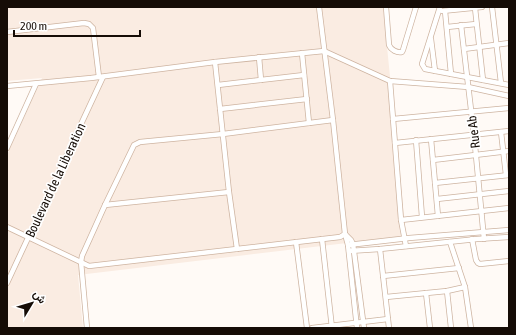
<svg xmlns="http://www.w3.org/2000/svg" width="516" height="335" viewBox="0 0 516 335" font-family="'Asap Condensed',Vazirmatn,sans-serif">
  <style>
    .built { fill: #faece2 }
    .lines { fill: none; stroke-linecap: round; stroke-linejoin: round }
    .minor-casing { stroke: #ceb4a1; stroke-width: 6 }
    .minor { stroke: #fff; stroke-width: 4.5 }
    .labels { text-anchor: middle; stroke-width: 3.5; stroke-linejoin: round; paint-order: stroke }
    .street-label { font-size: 13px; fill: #150c06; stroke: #fff }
  </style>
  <rect width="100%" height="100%" fill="#fffaf6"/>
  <polygon class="built" points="7,7 383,7 406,236 78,275 83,328 7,328 7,155 42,78 7,81"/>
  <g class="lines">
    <defs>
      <g id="minor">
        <polyline points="319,7 333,120 345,234 348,245 357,328"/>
        <path d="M386,7l3,38c2,5 8,8 13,7l1,-2 13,-43"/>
        <polyline points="440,7 422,64 425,69 509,85"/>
        <polyline points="492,7 501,83"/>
        <polyline points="475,8 483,80"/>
        <polyline points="442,11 482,7"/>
        <polyline points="445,11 451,74"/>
        <polyline points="461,25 474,135 484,239"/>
        <polyline points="447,27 476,24"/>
        <polyline points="7,32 84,23 89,24 93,28 99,77"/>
        <polyline points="431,39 435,71"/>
        <polyline points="464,49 509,43"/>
        <polyline points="302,53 309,123"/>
        <polyline points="259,57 261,80"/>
        <polyline points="215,62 229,192 237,249"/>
        <polyline points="390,81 401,220 406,246"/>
        <polyline points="218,85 304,75"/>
        <polyline points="7,86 91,78 215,62 324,51 390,81 468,87 509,96"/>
        <polyline points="220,109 307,99"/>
        <polyline points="393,119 509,108"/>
        <polyline points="501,132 506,175"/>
        <polyline points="431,139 438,216"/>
        <polyline points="416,140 422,217"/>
        <polyline points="395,143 509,131"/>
        <polyline points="7,148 36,84"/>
        <polyline points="433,160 509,151"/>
        <polyline points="435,183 509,175"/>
        <polyline points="437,199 509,191"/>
        <polyline points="105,205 229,192"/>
        <polyline points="401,220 509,208"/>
        <polyline points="7,227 89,266 340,237 345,234"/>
        <polyline points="346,235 351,240 353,244 364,328"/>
        <polyline points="322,239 332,328"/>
        <polyline points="472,239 476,260 478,263 480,264 509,261"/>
        <polyline points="296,242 307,328"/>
        <polyline points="450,242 465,287 471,328"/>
        <polyline points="348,245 409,238 509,230"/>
        <polyline points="380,249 389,328"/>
        <polyline points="349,251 380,249 477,239 509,237"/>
        <polyline points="383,276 459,268"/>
        <polyline points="7,283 103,77"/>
        <polyline points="447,291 451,328"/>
        <polyline points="426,293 430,328"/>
        <polyline points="386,297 447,291 465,287"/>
        <polyline points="87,328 81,262 82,256 105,205 134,145 140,142 223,134 333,120"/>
        <polyline points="312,328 388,319"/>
      </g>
    </defs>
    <use href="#minor" class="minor-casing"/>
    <use href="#minor" class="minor"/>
  </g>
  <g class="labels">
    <g class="street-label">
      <text transform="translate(473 132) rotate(-97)" y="5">Rue Ab</text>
      <text transform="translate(55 180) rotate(-65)" y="5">Boulevard de la Liberation</text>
    </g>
  </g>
  <rect width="516" height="335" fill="none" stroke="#150c06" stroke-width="16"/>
  <g transform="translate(32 303) rotate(52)" stroke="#ffffff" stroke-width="3" paint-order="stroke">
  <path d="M0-3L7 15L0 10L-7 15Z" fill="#150c06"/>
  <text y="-6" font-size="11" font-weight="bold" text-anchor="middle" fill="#150c06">ش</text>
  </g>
  <path d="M14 30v6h126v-6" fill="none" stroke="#150c06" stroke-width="2"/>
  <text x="20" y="30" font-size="12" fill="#150c06" stroke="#ffffff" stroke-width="3" paint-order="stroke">200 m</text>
</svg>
